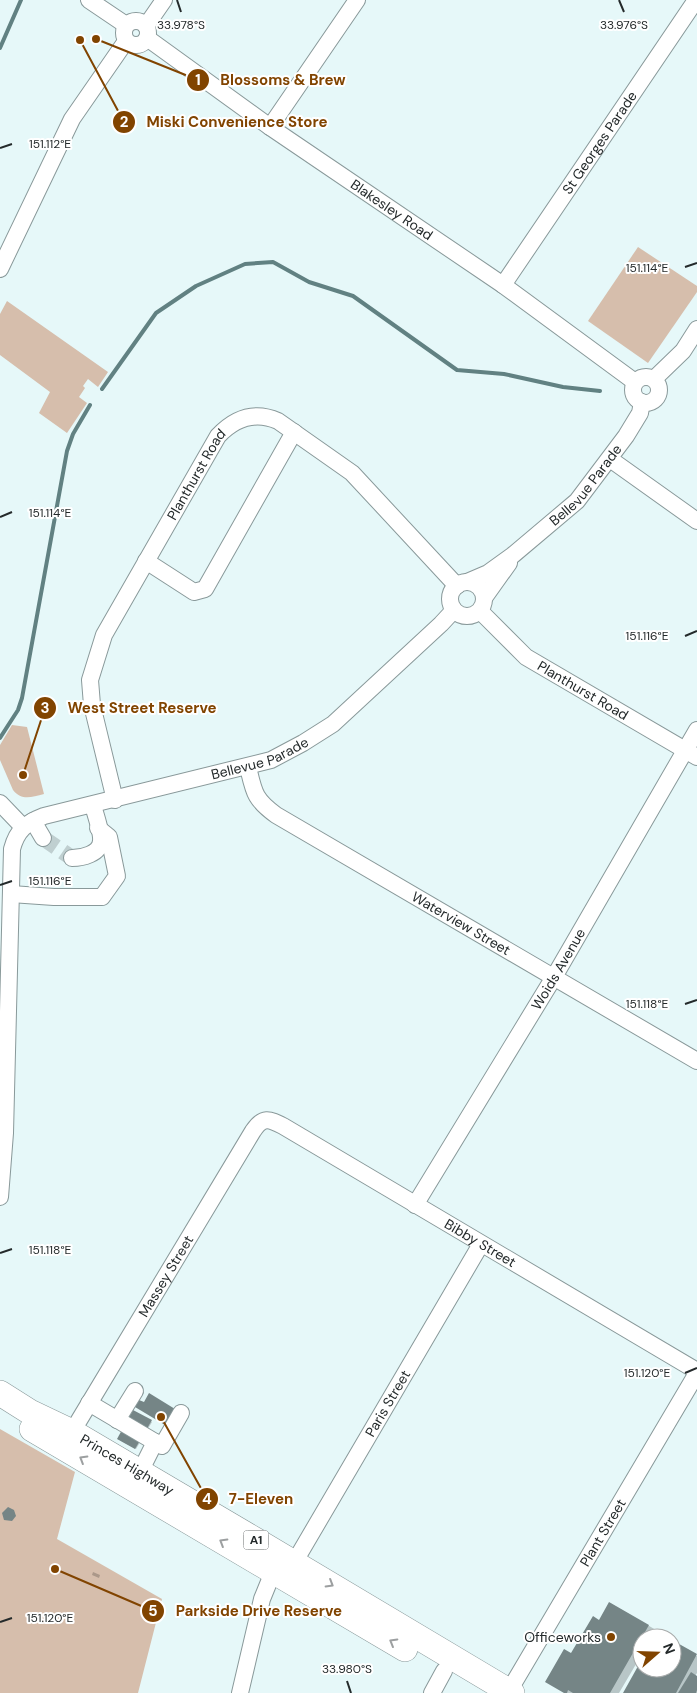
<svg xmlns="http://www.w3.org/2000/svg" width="697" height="1693" viewBox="0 0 697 1693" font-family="'DM Sans',sans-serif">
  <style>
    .green { fill: #d6beac }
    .shadow { fill: #0003 }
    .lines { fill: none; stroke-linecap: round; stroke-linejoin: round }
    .stream { stroke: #618182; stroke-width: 4 }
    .building { fill: #758586 }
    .minor-tunnel { stroke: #bfcfd0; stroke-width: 16; stroke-dasharray: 16 8; stroke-linecap: butt }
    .minor-casing { stroke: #89999a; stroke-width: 18 }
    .highway-casing { stroke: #89999a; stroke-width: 26 }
    .minor { stroke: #fff; stroke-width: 16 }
    .highway { stroke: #fff; stroke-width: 25 }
    .oneway { stroke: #9c9fa0 }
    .ticks { fill: none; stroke: #242a2b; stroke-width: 2 }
    .poi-dot { fill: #814400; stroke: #fff; stroke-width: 2 }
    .labels { text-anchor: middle; stroke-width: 4; stroke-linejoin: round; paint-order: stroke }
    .shield { fill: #fff; stroke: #666a6b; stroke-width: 1 }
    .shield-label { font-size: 12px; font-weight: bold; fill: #242a2b }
    .street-label { font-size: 14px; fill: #242a2b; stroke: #fff }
    .poi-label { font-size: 14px; fill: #242a2b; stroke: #fff; text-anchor: end }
    .ticks-label { font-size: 12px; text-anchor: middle; fill: #242a2b; stroke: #fff; stroke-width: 4; stroke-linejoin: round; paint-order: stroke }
    .leader { fill: none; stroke: #814400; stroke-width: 2 }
    .callout-dot { fill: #814400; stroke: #fff; stroke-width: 2 }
    .mark-label { font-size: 15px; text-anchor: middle; font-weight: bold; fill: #fff }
    .callout-label { font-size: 15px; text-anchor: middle; font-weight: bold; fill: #814400; stroke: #fff; stroke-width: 4; stroke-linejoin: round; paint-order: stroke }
  </style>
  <rect width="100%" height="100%" fill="#e6f8f9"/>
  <g class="green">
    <polygon points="638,247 697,286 697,292 648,363 588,321"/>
    <polygon points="7,301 108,372 98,387 88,379 83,386 85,388 79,397 87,403 67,433 39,413 50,392 0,355 0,314"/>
    <path d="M12,725l15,2 17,67c-13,3 -22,7 -31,-4l-13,-30v-15z"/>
    <polygon points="0,1429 75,1472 57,1539 162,1599 138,1693 0,1693"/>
  </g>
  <g class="shadow">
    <polygon points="134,1411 152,1422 136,1449 118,1439"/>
    <polygon points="93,1572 100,1575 99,1578 92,1575"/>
    <polygon points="610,1603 656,1630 651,1638 642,1638 642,1654 619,1693 566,1693 572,1655 599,1621"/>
    <polygon points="658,1633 665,1637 666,1638 655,1638"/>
    <polygon points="672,1641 697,1656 697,1673 695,1676 697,1677 697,1693 624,1693 642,1662 642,1668 672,1668"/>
  </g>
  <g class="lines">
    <g class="stream">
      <polyline points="0,48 21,0"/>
      <polyline points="102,389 156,313 196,286 245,264 273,262 309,282 353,296 457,370 504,374 563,387 600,391"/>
      <polyline points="0,738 18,710 22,698 67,451 73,434 90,405"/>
    </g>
  </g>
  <g class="building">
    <polygon points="149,1393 175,1409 165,1425 135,1407 139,1400 144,1402"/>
    <polygon points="133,1410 152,1420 135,1449 117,1439"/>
    <polygon points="8,1507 14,1510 16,1516 12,1521 4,1520 2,1513"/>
    <polygon points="609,1602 649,1625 610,1693 573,1693 568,1690 567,1693 564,1693 545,1682 564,1649 571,1653 593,1616 599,1620"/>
    <polygon points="672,1640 697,1654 676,1693 623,1693 642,1659 642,1668 672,1668"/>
    <polygon points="691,1672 697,1676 697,1690 696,1693 678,1693"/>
  </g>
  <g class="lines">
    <polyline class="minor-tunnel" points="43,838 72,858"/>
    <defs>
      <g id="minor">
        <polyline points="89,0 126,25"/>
        <circle cx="136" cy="33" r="12"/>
        <polyline points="146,26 164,0"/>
        <path id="s1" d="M147,38l123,89 233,158 132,97"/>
        <polyline points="270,127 357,0"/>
        <polyline points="0,269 72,119 126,41"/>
        <path id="s2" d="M503,285l193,-285"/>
        <circle cx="646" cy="390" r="13"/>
        <polyline points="654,379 683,351 697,329"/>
        <polyline points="610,459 697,521"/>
        <polyline points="146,561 194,592 205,589 294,432"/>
        <path id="s3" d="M467,582l21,-9 25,-18 64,-54 49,-65 14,-23 2,-11"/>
        <circle cx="467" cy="599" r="17"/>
        <polyline points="484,598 509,563"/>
        <path id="s4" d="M480,611l46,46 171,100"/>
        <path id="s5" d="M248,767c6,25 6,32 28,48l421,246"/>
        <path id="s6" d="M115,800l-23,-95 -2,-25 14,-45 114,-199c17,-18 37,-25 60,-15l74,52 105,113"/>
        <polyline points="0,803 23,827"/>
        <polyline points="33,821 43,838"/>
        <path d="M72,858c10,0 28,-4 29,-17 1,-9 -6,-27 -8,-36"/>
        <polyline points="11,894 54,897 102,897 117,876 109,837 98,828"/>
        <path id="s7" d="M0,1197l5,-64 7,-284c5,-19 14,-26 32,-33l227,-56 32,-17 30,-19 108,-100 13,-14"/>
        <path id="s8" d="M415,1205l139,-228 143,-247"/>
        <polyline points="89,1403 155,1442 140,1472"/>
        <polyline points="117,1420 135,1391"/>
        <path id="s9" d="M72,1432l181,-301c10,-15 16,-12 30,-5l414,245"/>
        <polyline points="155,1442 162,1446 181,1413"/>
        <path id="s10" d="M294,1563l187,-319"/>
        <path id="s11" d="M509,1691l188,-318"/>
        <polyline points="240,1693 262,1599 273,1572"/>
        <polyline points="432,1693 444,1671"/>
      </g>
      <g id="highway">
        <path id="s12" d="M0,1393l30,19 42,20 185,109 255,152"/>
        <polyline points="32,1429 405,1649"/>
      </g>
    </defs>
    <use href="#minor" class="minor-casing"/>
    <use href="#highway" class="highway-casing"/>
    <use href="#minor" class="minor"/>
    <use href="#highway" class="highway"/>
  </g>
  <defs><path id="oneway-chevron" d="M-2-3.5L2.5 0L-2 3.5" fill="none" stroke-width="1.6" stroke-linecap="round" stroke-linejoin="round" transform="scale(1.25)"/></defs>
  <g class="oneway">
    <use href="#oneway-chevron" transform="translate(83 1459) rotate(-149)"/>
    <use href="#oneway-chevron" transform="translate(223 1542) rotate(-149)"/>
    <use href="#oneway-chevron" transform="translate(330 1584) rotate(31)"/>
    <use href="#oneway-chevron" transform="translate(393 1642) rotate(-150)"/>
  </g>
  <path class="ticks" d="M177,0l4,12M619,0l5,12M0,148l12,-4M685,267l12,-4M0,517l12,-5M685,636l12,-5M0,885l12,-4M685,1004l12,-4M0,1253l12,-4M685,1373l12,-5M0,1622l12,-4M347,1681l4,12"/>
  <circle class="poi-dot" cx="611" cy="1637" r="5"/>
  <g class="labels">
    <rect class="shield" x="243.5" y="1530.5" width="25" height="19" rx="4"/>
    <g class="shield-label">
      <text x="256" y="1544">A1</text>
    </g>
    <g class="street-label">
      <text dy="5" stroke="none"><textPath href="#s2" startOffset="172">St Georges Parade</textPath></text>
      <text dy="5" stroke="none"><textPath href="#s1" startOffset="299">Blakesley Road</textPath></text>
      <text dy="5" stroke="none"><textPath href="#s6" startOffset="355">Planthurst Road</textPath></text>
      <text dy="5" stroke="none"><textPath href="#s3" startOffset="155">Bellevue Parade</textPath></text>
      <text dy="5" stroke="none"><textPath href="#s4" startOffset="131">Planthurst Road</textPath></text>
      <text dy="5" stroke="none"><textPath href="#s7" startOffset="620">Bellevue Parade</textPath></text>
      <text dy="5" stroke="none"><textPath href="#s5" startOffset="272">Waterview Street</textPath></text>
      <text dy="5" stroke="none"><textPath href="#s8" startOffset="276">Woids Avenue</textPath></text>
      <text dy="5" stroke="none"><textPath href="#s9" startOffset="616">Bibby Street</textPath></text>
      <text dy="5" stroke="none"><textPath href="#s9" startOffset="182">Massey Street</textPath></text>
      <text dy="5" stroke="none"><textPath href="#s10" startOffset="185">Paris Street</textPath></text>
      <text dy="5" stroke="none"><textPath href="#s12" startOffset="146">Princes Highway</textPath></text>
      <text dy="5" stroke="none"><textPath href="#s11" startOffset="184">Plant Street</textPath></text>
    </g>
    <g class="poi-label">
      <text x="601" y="1642">Officeworks</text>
    </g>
  </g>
  <g class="ticks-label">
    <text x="624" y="29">33.976°S</text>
    <text x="181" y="29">33.978°S</text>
    <text x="50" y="148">151.112°E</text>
    <text x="647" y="272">151.114°E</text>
    <text x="50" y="517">151.114°E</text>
    <text x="647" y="640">151.116°E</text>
    <text x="50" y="885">151.116°E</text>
    <text x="647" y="1008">151.118°E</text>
    <text x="50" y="1254">151.118°E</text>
    <text x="647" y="1377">151.120°E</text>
    <text x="50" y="1622">151.120°E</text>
    <text x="347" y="1673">33.980°S</text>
  </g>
  <path class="leader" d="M96 39L198 80M80 40L124 122M23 775L45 708M161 1417L207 1499M55 1569L153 1611"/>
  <g class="callout-dot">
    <circle cx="96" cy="39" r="5"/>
    <circle cx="80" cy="40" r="5"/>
    <circle cx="23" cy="775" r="5"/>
    <circle cx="161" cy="1417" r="5"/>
    <circle cx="55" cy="1569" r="5"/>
    <circle cx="198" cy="80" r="12"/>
    <circle cx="124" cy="122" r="12"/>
    <circle cx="45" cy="708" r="12"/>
    <circle cx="207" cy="1499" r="12"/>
    <circle cx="153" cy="1611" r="12"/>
  </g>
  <g class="mark-label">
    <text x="198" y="85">1</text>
    <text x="124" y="127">2</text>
    <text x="45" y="713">3</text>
    <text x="207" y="1504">4</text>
    <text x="153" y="1616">5</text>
  </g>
  <g class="callout-label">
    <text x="283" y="85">Blossoms &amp; Brew</text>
    <text x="237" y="127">Miski Convenience Store</text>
    <text x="142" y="713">West Street Reserve</text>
    <text x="261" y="1504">7-Eleven</text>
    <text x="259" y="1616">Parkside Drive Reserve</text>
  </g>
  <g transform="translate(657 1653) rotate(70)"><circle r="24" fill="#ffffff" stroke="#a7aaaa"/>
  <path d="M0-4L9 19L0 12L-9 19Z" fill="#814400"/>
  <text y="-8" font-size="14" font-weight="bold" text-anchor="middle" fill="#242a2b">N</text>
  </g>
</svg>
